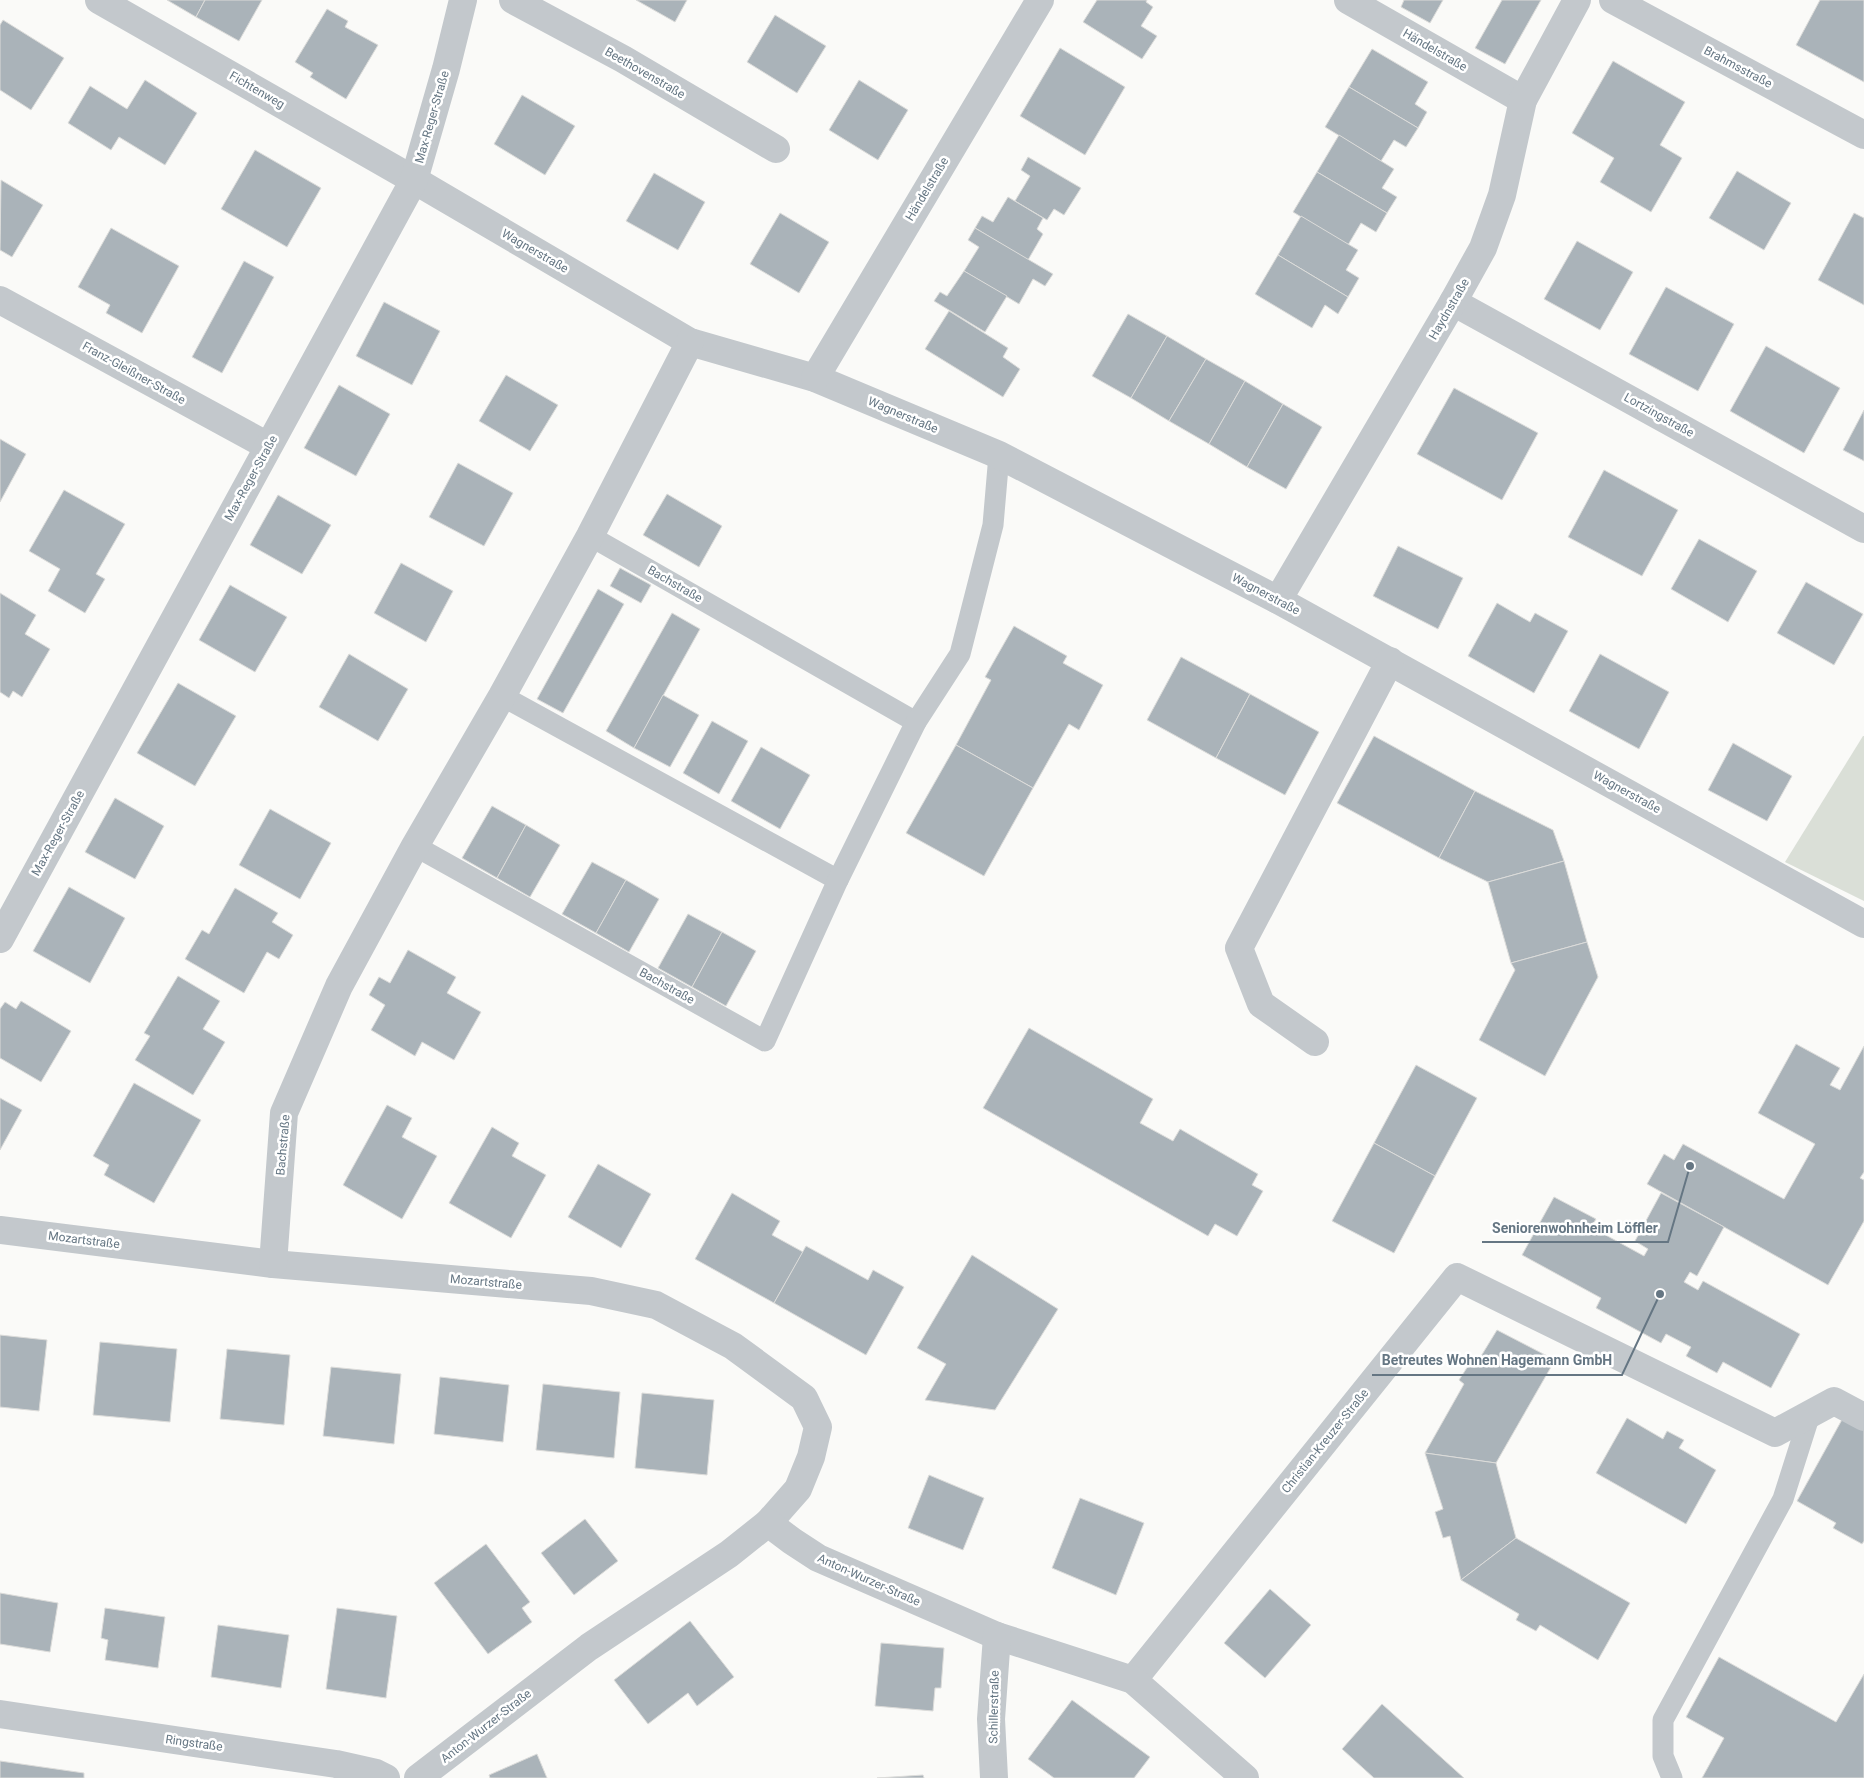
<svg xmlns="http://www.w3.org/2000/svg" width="1864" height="1778" viewBox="0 0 1864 1778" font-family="Roboto,sans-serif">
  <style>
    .green { fill: #dadfd7 }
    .building { fill: #aab3b9; stroke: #dcdcda }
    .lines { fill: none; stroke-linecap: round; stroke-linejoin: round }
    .lane { stroke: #c3c8cc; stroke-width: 21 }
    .street { stroke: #c3c8cc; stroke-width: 28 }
    .labels { text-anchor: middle; stroke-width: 5; stroke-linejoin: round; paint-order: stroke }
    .street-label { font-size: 12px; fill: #657683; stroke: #fff }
    .leader { fill: none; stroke: #657683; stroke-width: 2 }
    .callout-dot { fill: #657683; stroke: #fff; stroke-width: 2 }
    .callout-label { font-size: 14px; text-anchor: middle; font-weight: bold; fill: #657683; stroke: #fff; stroke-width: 5; stroke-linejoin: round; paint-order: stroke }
  </style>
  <rect width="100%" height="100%" fill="#fafaf8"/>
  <polygon class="green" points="1863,736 1864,736 1864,901 1785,862"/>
  <g class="building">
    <polygon points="167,0 205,0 196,17"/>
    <polygon points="205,0 262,0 239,41 196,17"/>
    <polygon points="636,0 687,0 675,22"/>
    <polygon points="1097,0 1147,0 1146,2 1153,7 1141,26 1157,36 1142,59 1083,22"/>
    <polygon points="1404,0 1443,0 1430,23 1401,7"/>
    <polygon points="1502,0 1541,0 1505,64 1475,48"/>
    <polygon points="1820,0 1864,0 1864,82 1796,45"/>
    <polygon points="327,9 348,21 345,27 378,45 346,99 310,77 313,73 295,62"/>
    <polygon points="775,15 826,46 797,93 747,62"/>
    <polygon points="3,20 64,58 31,110 0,90 0,25"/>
    <polygon points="1060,48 1125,87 1085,155 1020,116"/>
    <polygon points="1372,49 1428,82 1415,104 1427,112 1418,128 1349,87"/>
    <polygon points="1613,61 1685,102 1660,145 1682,158 1651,212 1600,182 1614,158 1572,133"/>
    <polygon points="145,80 197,113 165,165 119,137 111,150 68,123 90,86 127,109"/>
    <polygon points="859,80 908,110 878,160 829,130"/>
    <polygon points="1349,87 1418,128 1406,147 1394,140 1381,161 1325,127"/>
    <polygon points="522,95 575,126 545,175 494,144"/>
    <polygon points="1339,135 1394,169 1382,188 1397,197 1387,213 1317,172"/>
    <polygon points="255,150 321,188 287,247 221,209"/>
    <polygon points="1028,157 1081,188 1064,215 1054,209 1047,220 1015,201 1030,176 1021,170"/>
    <polygon points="1737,171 1791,203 1764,250 1709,218"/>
    <polygon points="1317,172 1387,213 1376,232 1361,223 1348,245 1293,212"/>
    <polygon points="654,173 705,202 678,250 626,221"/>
    <polygon points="1,180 43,205 12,257 0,250"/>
    <polygon points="1008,197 1043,218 1037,229 1043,234 1028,260 975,228 982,216 993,222"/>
    <polygon points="780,213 829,242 799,293 750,264"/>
    <polygon points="1854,213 1864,218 1864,305 1818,280"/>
    <polygon points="1301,216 1358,250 1346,270 1359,278 1348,297 1278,255"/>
    <polygon points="111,228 179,266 142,333 106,313 110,305 78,287"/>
    <polygon points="975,228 1053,274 1045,286 1033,279 1019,304 964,271 979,247 968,240"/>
    <polygon points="1577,241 1633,272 1600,330 1544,299"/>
    <polygon points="1278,255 1348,297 1338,314 1325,305 1312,328 1255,294"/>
    <polygon points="244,261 274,277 222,373 192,357"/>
    <polygon points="964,271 1007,296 985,332 934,301 940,292 947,296"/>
    <polygon points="1666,287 1734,324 1698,391 1629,354"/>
    <polygon points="384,302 440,331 412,385 356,356"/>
    <polygon points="949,311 1008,348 1003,357 1020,369 1003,397 925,349"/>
    <polygon points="1128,314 1167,336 1131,398 1092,376"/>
    <polygon points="1167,336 1206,359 1169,421 1131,398"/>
    <polygon points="1766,346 1840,388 1804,453 1730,411"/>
    <polygon points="1206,359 1245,381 1209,444 1169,421"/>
    <polygon points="506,375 558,405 530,451 479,421"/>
    <polygon points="1245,381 1283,404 1247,467 1209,444"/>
    <polygon points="339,385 390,414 356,476 304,448"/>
    <polygon points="1454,388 1538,433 1502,500 1417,454"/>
    <polygon points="1283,404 1322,427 1286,489 1247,467"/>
    <polygon points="1864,410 1864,461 1843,450"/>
    <polygon points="0,439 26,454 0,502"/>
    <polygon points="458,463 513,493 484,546 429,517"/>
    <polygon points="1604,470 1678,510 1642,576 1568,537"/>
    <polygon points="64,490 125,524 96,574 105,579 85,613 48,591 60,569 29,551"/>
    <polygon points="667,494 722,526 699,567 643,535"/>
    <polygon points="278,495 331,525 302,574 250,545"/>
    <polygon points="1699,539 1757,571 1728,622 1671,589"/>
    <polygon points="1398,546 1463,578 1438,629 1373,596"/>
    <polygon points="401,563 453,591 426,642 374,613"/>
    <polygon points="620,568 651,585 641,603 610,586"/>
    <polygon points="1806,582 1863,614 1834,665 1777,633"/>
    <polygon points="230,585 287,617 255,672 199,640"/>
    <polygon points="598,589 624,604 563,713 537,699"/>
    <polygon points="0,593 36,615 25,634 50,649 22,697 13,691 9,698 0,692"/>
    <polygon points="1497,603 1530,622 1535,613 1568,631 1534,693 1468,656"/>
    <polygon points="672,613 700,629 634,748 606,731"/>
    <polygon points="1014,626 1067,656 1063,663 1103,685 1079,730 1069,724 1033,788 956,745 991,680 985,677"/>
    <polygon points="349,654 408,689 378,741 319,707"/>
    <polygon points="1600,654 1669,692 1639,749 1569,711"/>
    <polygon points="1181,657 1250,694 1216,758 1147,720"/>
    <polygon points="178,683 236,716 195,786 137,753"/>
    <polygon points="1250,694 1319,732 1285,795 1216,758"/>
    <polygon points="663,695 699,715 670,767 634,748"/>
    <polygon points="712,721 748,741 719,794 683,773"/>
    <polygon points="1374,736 1475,791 1439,858 1337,803"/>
    <polygon points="1733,743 1792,776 1767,821 1708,790"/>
    <polygon points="956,745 1033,788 984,876 906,833"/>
    <polygon points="761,747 810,775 780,829 731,801"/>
    <polygon points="1475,791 1553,830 1564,861 1488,882 1439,858"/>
    <polygon points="115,798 164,826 135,879 85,852"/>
    <polygon points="492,806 526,825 497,878 462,858"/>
    <polygon points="270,809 331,843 300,899 239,865"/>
    <polygon points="526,825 560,845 530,897 497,878"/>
    <polygon points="1564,861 1587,942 1511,963 1488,882"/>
    <polygon points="592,862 626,880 596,933 562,914"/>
    <polygon points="626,880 659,899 629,952 596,933"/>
    <polygon points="69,887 125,918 90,983 33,951"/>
    <polygon points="235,888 278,913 272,922 293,935 279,959 267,952 244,993 185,959 202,930 209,934"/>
    <polygon points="688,914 722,932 692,987 658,968"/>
    <polygon points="722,932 756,951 726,1006 692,987"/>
    <polygon points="1587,942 1598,977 1545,1076 1479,1040 1515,970 1511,963"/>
    <polygon points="408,950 456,977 447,993 481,1012 454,1060 422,1042 415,1056 371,1030 385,1005 369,995 379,977 390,983"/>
    <polygon points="178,976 220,1001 203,1029 225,1042 193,1095 135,1060 150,1036 144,1033"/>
    <polygon points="21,1001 71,1031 41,1082 0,1058 0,1009 5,1002 16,1009"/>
    <polygon points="1029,1028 1153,1099 1140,1123 1173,1141 1180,1129 1258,1174 1252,1185 1263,1191 1237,1236 1215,1224 1208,1236 983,1108"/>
    <polygon points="1796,1044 1840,1068 1830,1085 1840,1090 1864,1046 1864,1172 1860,1178 1864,1180 1864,1221 1828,1285 1647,1184 1664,1154 1674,1160 1683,1144 1784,1199 1815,1144 1758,1113"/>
    <polygon points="1416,1065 1477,1098 1435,1176 1374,1143"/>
    <polygon points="134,1083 201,1120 154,1203 104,1175 109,1165 93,1156"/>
    <polygon points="0,1098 22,1110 0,1150"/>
    <polygon points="387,1105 412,1118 402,1137 437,1156 402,1219 343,1185"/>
    <polygon points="492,1127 519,1143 512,1156 546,1175 511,1238 449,1203"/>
    <polygon points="1374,1143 1435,1176 1394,1253 1332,1221"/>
    <polygon points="598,1164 651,1194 621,1248 568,1217"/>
    <polygon points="732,1193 780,1221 772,1235 803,1252 774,1303 695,1259"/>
    <polygon points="1661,1193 1724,1227 1697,1276 1690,1272 1684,1282 1698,1290 1703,1281 1800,1334 1771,1388 1723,1362 1717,1373 1686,1356 1691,1347 1666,1334 1661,1343 1596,1308 1601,1298 1522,1255 1554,1197 1596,1219 1591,1227 1644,1256 1648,1249 1635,1241"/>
    <polygon points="806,1246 868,1280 873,1270 904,1287 866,1355 774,1303"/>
    <polygon points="972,1255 1058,1309 995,1410 925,1400 946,1364 917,1348"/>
    <polygon points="1497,1330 1555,1360 1496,1463 1425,1453 1464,1384 1459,1380 1470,1363 1475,1366"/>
    <polygon points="0,1335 47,1340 39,1411 0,1407"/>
    <polygon points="100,1342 177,1349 170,1422 93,1415"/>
    <polygon points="227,1349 290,1355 284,1425 220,1419"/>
    <polygon points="331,1367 401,1374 394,1444 323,1436"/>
    <polygon points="440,1377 509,1385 503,1442 434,1434"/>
    <polygon points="543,1384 620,1392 614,1458 536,1450"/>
    <polygon points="642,1393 714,1400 707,1475 635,1468"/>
    <polygon points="1844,1416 1864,1428 1864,1541 1862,1544 1833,1528 1836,1523 1797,1501"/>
    <polygon points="1627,1418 1663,1439 1667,1431 1684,1440 1679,1448 1716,1470 1686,1524 1596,1473"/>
    <polygon points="1425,1453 1496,1463 1516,1538 1461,1580 1450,1536 1443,1538 1435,1512 1443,1509"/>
    <polygon points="929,1475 984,1498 963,1550 908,1528"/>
    <polygon points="1080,1498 1144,1523 1116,1595 1052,1568"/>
    <polygon points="585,1519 618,1561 574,1595 541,1553"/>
    <polygon points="1516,1538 1630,1603 1598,1660 1540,1625 1536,1631 1516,1620 1519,1614 1461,1580"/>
    <polygon points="486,1544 530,1602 522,1608 532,1622 488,1654 434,1583"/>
    <polygon points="1270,1589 1311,1625 1265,1678 1224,1643"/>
    <polygon points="0,1593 58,1603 50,1652 0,1644"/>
    <polygon points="105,1608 165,1617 158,1668 105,1660 108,1640 101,1638"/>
    <polygon points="337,1608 397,1616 386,1698 326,1689"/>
    <polygon points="690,1621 734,1677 697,1706 688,1693 648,1724 614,1680"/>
    <polygon points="218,1625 289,1635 281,1688 211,1677"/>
    <polygon points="881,1643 944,1648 941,1688 935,1688 933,1711 875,1706"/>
    <polygon points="1719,1657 1836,1722 1864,1674 1864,1778 1702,1778 1724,1738 1686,1717"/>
    <polygon points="1072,1700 1150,1757 1134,1778 1054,1778 1028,1759"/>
    <polygon points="1382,1704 1464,1778 1374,1778 1342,1749"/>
    <polygon points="537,1754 547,1778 490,1778 489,1775"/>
    <polygon points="0,1761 84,1773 84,1778 0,1778"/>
    <polygon points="923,1775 924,1778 877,1778"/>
  </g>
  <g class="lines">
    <g class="lane">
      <polyline points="590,536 916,722"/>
      <polyline points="502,696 838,880"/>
      <polyline points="415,846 765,1041 838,880 916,722 960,654 993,525 999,455"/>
      <polyline points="1672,1778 1663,1756 1663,1720 1783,1499 1810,1414"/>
    </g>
    <g class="street">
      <polyline points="99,0 414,180 690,342 815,378 999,455 1278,600 1864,924"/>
      <polyline points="513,0 623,59 776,149"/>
      <polyline points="1348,0 1523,100"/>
      <polyline points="1613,0 1864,135"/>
      <polyline points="0,300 268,446"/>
      <polyline points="1453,302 1864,529"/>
      <polyline points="815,378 1040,0"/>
      <polyline points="1278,600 1453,302 1483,248 1502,195 1523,100 1577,0"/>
      <polyline points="0,939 414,180 446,69 463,0"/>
      <polyline points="1315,1042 1261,1004 1239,948 1390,661"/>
      <polyline points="0,1230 273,1264 591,1291 656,1305 733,1346 804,1398 818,1427 811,1457 798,1489 768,1523"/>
      <polyline points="273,1264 284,1113 339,986 415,846 502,696 590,536 690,342"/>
      <polyline points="1133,1680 1457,1277 1775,1433 1834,1401 1864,1417"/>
      <polyline points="0,1714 336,1764 376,1773 386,1778"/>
      <polyline points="418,1778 589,1647 729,1554 768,1523 792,1541 818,1558 997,1636 1133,1680 1245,1778"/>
      <polyline points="994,1778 991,1719 997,1636"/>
    </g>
  </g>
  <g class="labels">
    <g class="street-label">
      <text transform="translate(1435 50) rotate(30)" y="4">Händelstraße</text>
      <text transform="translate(1738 67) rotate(28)" y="4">Brahmsstraße</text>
      <text transform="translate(645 73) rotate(30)" y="4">Beethovenstraße</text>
      <text transform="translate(257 90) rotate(30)" y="4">Fichtenweg</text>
      <text transform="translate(432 117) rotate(-74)" y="4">Max-Reger-Straße</text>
      <text transform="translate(927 189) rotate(-59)" y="4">Händelstraße</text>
      <text transform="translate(535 251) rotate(30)" y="4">Wagnerstraße</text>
      <text transform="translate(1449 309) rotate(-60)" y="4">Haydnstraße</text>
      <text transform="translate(134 373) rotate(29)" y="4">Franz-Gleißner-Straße</text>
      <text transform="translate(903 415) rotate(23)" y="4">Wagnerstraße</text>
      <text transform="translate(1659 415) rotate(29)" y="4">Lortzingstraße</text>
      <text transform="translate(251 478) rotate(-61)" y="4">Max-Reger-Straße</text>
      <text transform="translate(675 584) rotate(30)" y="4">Bachstraße</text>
      <text transform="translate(1266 594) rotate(28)" y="4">Wagnerstraße</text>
      <text transform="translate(1627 792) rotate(29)" y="4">Wagnerstraße</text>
      <text transform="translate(58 833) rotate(-61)" y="4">Max-Reger-Straße</text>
      <text transform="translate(667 986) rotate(29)" y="4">Bachstraße</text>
      <text transform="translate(283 1145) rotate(-85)" y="4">Bachstraße</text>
      <text transform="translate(84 1240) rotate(7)" y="4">Mozartstraße</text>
      <text transform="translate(486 1282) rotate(5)" y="4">Mozartstraße</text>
      <text transform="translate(1325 1441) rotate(-51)" y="4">Christian-Kreuzer-Straße</text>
      <text transform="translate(869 1580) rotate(24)" y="4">Anton-Wurzer-Straße</text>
      <text transform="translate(994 1707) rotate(-89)" y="4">Schillerstraße</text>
      <text transform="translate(486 1726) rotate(-38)" y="4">Anton-Wurzer-Straße</text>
      <text transform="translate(194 1743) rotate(8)" y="4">Ringstraße</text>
    </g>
  </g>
  <path class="leader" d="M1690 1166L1668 1242H1482M1660 1294L1622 1375H1372"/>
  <g class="callout-dot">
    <circle cx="1690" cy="1166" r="5"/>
    <circle cx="1660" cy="1294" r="5"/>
  </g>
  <g class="callout-label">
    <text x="1575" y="1233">Seniorenwohnheim Löffler</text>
    <text x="1497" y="1365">Betreutes Wohnen Hagemann GmbH</text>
  </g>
</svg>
